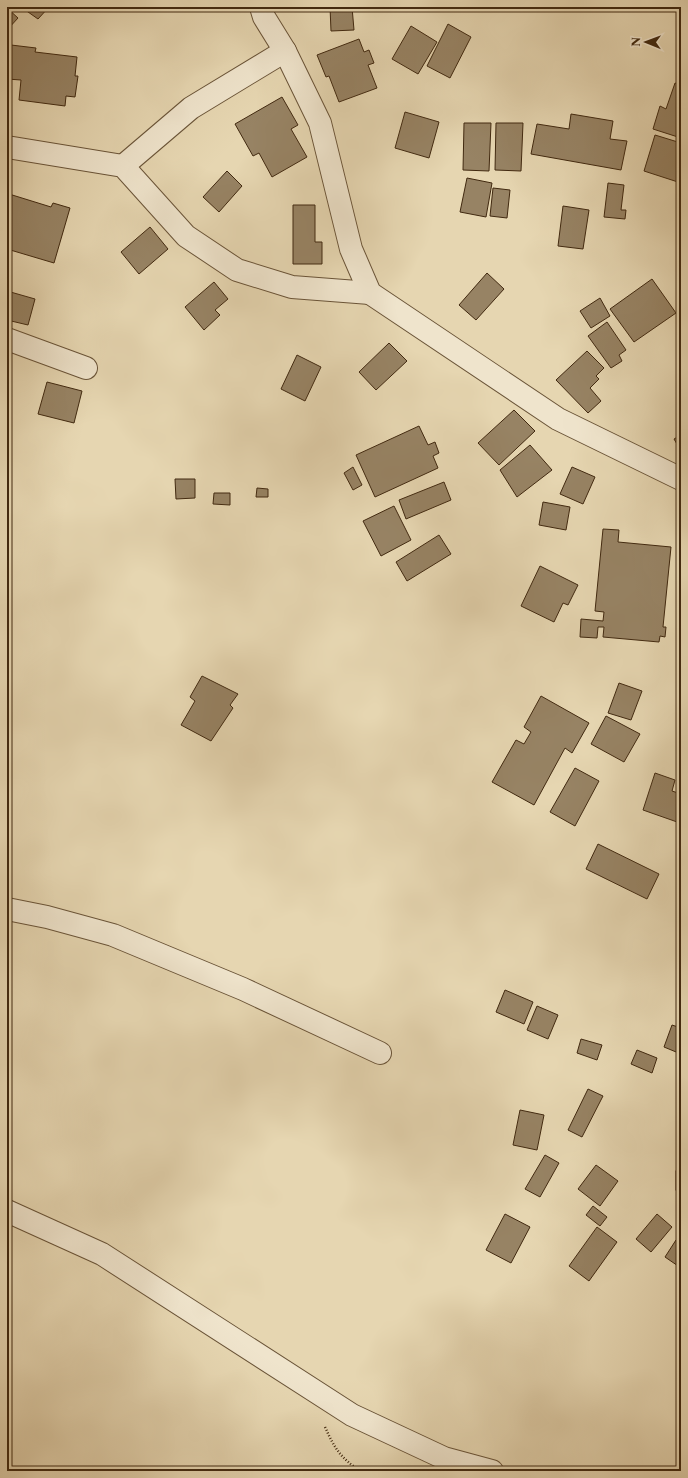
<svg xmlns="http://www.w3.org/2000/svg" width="688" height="1478" viewBox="0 0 688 1478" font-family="'Libre Caslon Text',serif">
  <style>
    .building { fill: #978364; stroke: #412910 }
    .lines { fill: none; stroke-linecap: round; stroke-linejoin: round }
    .minor-casing { stroke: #6a5438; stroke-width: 24 }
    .path { stroke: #412910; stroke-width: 2.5; stroke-dasharray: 1 2; stroke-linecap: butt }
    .minor { stroke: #efe4cc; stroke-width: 22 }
  </style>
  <rect width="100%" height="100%" fill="#e6d6b1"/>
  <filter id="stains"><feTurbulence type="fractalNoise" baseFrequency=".005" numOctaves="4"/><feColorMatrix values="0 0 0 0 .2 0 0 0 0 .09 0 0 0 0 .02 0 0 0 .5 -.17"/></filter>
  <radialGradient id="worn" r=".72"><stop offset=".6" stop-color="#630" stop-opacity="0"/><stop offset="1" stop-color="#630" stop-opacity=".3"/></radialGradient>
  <g class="building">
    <polygon points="21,7 49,7 38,19"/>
    <polygon points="330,7 352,7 354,30 331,31"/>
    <polygon points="662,7 681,7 681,13"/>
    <polygon points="7,8 18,18 7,30"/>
    <polygon points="448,24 471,37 450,78 427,66"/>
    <polygon points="411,26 437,42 418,74 392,59"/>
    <polygon points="359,39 364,52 369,50 374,63 368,65 377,88 339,102 329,76 326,77 317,55"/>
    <polygon points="11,45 36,48 35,52 77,57 75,76 78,76 75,97 66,96 65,106 19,100 21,80 7,79"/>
    <polygon points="675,83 681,85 681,138 653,129 660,106 666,109"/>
    <polygon points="282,97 298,125 291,129 307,157 272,177 259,153 253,156 235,124"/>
    <polygon points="405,112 439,122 429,158 395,148"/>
    <polygon points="571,114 613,121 610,139 627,141 621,170 531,154 537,124 569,129"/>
    <polygon points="464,123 491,123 489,171 463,170"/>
    <polygon points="496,123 523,123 521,171 495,170"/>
    <polygon points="655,135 681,143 681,183 644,171"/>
    <polygon points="227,171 242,186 219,212 203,197"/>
    <polygon points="467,178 492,183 486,217 460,212"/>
    <polygon points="608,183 624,185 621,210 626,210 625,219 604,217"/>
    <polygon points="7,188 11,189 9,194 51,207 53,203 70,208 54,263 7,249"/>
    <polygon points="493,188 510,190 507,218 490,216"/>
    <polygon points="293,205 315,205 315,242 322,242 322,264 293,264"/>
    <polygon points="563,206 589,210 583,249 558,246"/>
    <polygon points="150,227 168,249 139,274 121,252"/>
    <polygon points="487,273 504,289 476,320 459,305"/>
    <polygon points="652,279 676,313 634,342 610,309"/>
    <polygon points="214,282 228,299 215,310 220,315 204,330 185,307"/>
    <polygon points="7,291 35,299 28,325 7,320"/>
    <polygon points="600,298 610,316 591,328 580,311"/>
    <polygon points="607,322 626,350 619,355 622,361 611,368 588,336"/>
    <polygon points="389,343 407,361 376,390 359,372"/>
    <polygon points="587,351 604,368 596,376 599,379 590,388 601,401 588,413 556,380"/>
    <polygon points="297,355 321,367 305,401 281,389"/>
    <polygon points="47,382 82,391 74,423 38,414"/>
    <polygon points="514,410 535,431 499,465 478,443"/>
    <polygon points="419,426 428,445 435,442 439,453 433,456 438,468 375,497 356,455"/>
    <polygon points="681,435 681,451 674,439"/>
    <polygon points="530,445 552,470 517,497 500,470"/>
    <polygon points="353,467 362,485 353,490 344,473"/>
    <polygon points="572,467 595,477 583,504 560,494"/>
    <polygon points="175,479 195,479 195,498 176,499"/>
    <polygon points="444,482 451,500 406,519 399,500"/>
    <polygon points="257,488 268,489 268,497 256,497"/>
    <polygon points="214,493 230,493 230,505 213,504"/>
    <polygon points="543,502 570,507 566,530 539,525"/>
    <polygon points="394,506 411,540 381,556 363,521"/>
    <polygon points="603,529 619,530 618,542 671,547 663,627 666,627 665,637 660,636 659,642 603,637 604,627 598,627 597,638 580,637 581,619 603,621 604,612 595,611"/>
    <polygon points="439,535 451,554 407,581 396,562"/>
    <polygon points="540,566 578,585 568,605 563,603 554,622 521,606"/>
    <polygon points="202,676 238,694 230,705 233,708 211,741 181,725 195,701 190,697"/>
    <polygon points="619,683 642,691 631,720 608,713"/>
    <polygon points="541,696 589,723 572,753 565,748 534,805 492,782 516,740 524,744 531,732 524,727"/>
    <polygon points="606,716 640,734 624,762 591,744"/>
    <polygon points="575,768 599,781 575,826 550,812"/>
    <polygon points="655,773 675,780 672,791 681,794 680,823 643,810"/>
    <polygon points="598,844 659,874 647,899 586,869"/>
    <polygon points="505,990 533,1002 524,1024 496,1012"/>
    <polygon points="537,1006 558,1015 548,1039 527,1030"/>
    <polygon points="672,1025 681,1028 681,1054 664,1047"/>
    <polygon points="581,1039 602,1045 597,1060 577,1053"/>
    <polygon points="637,1050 657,1058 652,1073 631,1064"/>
    <polygon points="588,1089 603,1096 582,1137 568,1130"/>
    <polygon points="520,1110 544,1115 537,1150 513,1145"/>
    <polygon points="545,1155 559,1163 540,1197 525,1189"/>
    <polygon points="596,1165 618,1181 600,1206 578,1189"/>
    <rect x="676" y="1171" width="5" height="19"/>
    <polygon points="593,1206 607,1217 600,1226 586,1215"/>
    <polygon points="505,1214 530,1227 511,1263 486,1250"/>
    <polygon points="657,1214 672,1227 651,1252 636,1239"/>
    <polygon points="597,1227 617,1242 589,1281 569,1266"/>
    <polygon points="676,1240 681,1244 681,1268 665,1257"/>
  </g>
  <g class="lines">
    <defs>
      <g id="minor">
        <polyline points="261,7 264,17 285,51 320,123 351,249 370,293 558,419 681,479"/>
        <polyline points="7,147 123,166 186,236 237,270 292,287 370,293"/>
        <polyline points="123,166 191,108 285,51"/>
        <polyline points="7,339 86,368"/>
        <polyline points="7,909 47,917 113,935 243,989 380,1053"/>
        <polyline points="7,1211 102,1254 352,1415 444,1458 492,1471"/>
      </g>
    </defs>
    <use href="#minor" class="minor-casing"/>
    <path class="path" d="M325,1427c10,22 15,30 35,44"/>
    <use href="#minor" class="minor"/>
  </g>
  <rect width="688" height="1478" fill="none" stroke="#e6d6b1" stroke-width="24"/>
  <rect x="8" y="8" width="672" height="1462" fill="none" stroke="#412910" stroke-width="2"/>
  <rect x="12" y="12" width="664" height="1454" fill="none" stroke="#412910"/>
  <g transform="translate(646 42) rotate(271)" stroke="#efe4cc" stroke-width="3" paint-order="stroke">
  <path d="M0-3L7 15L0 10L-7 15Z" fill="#412910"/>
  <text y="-6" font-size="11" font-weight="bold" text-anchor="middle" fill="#412910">N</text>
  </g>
  <rect width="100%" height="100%" filter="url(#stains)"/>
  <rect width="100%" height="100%" fill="url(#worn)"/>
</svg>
